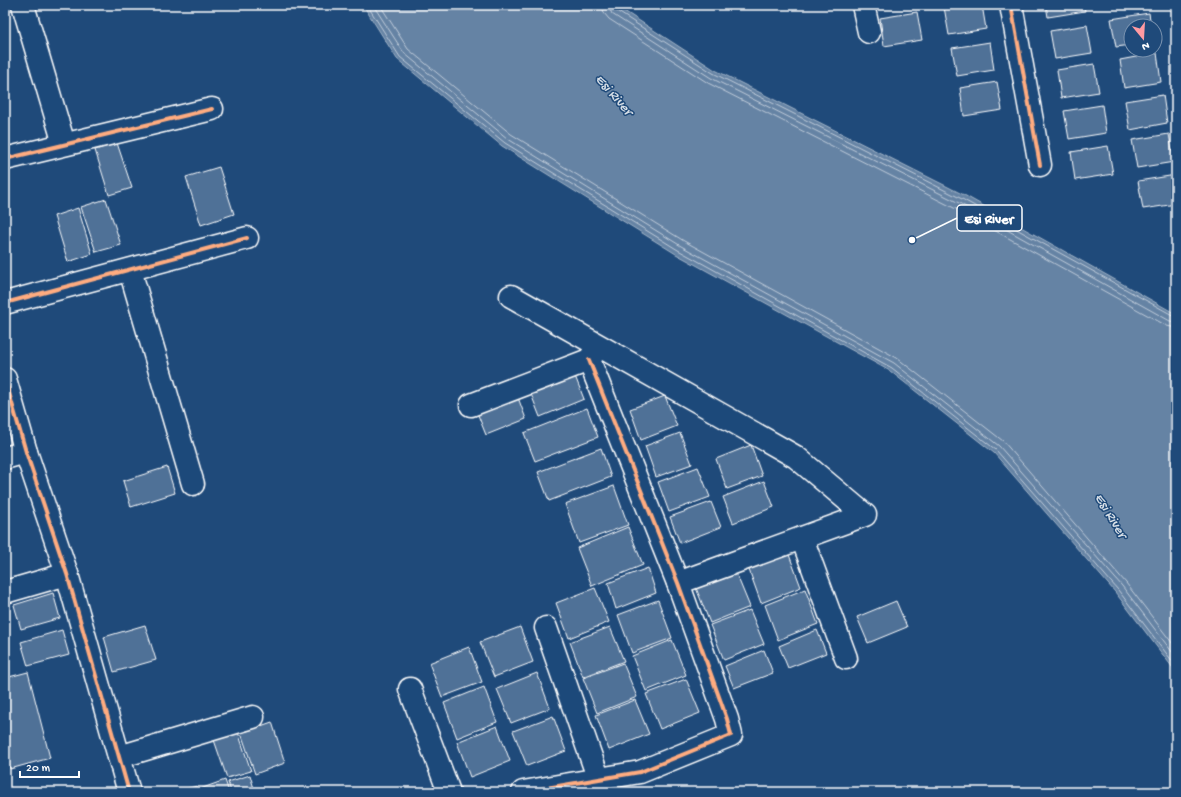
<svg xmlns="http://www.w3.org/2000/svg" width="1181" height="797" viewBox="0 0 1181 797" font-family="'Gochi Hand',sans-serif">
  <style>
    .water { fill: #6583a4; stroke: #a3b5c8 }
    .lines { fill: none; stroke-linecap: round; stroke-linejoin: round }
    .shore { stroke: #c1cddb; stroke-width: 1 }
    .building { fill: #507197; stroke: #fff }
    .minor-casing { stroke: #fff; stroke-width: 25 }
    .minor { stroke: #1f4a7a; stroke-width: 22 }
    .cycleway-casing { stroke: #1f4a7a; stroke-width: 6 }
    .cycleway { stroke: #ffac80; stroke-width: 4 }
    .labels { text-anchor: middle; stroke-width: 3; stroke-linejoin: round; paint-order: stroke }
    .water-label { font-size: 14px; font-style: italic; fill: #d8e0e8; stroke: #1f4a7a }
    .leader { fill: none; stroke: #fff; stroke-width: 1.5 }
    .callout-dot { fill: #fff; stroke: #1f4a7a; stroke-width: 1.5 }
    .callout { fill: #1f4a7a; stroke: #fff; stroke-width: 1.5 }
    .callout-label { font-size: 14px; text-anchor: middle; font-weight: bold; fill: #fff }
  </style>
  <rect width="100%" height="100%" fill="#1f4a7a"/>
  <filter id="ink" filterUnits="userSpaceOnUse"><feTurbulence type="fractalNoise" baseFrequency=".025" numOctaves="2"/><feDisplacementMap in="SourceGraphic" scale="8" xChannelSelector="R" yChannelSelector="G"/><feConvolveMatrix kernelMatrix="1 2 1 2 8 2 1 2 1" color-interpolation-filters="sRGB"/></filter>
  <g filter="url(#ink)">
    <polygon class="water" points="363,5 615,5 715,70 964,195 1176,314 1176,672 1115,592 994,453 890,371 676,254 502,146 397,59"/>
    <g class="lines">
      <g class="shore">
        <polyline points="367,5 400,57 505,143 678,250 892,368 996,450 1118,590 1176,666"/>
        <polyline points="373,5 404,53 508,139 681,246 894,363 999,446 1122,586 1176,657"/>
        <polyline points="380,5 408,49 511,134 684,241 897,358 1003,441 1126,583 1176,648"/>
        <polyline points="602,5 604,13 609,19 708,83 956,209 1167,326 1176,328"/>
        <polyline points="608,5 612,14 711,78 959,203 1170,321 1176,322"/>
        <polyline points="613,5 615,10 713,73 962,199 1176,317"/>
      </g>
    </g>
    <g class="building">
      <polygon points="957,5 982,5 986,29 949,35 944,7"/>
      <polygon points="1046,5 1084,5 1085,11 1048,17"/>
      <polygon points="917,12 922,40 884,46 880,18"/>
      <polygon points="1149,13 1151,26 1131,26 1131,45 1116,47 1111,19"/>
      <polygon points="1087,25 1092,53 1055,59 1050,31"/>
      <polygon points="990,42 994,70 957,76 952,48"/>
      <polygon points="1157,53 1161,82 1124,88 1120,60"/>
      <polygon points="1094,64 1099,92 1061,98 1057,70"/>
      <polygon points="997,82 1002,110 964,116 960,88"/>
      <polygon points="1163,95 1167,123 1130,130 1125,101"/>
      <polygon points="1102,105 1106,133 1069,139 1064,111"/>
      <polygon points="1169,134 1174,162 1137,168 1132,140"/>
      <polygon points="117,143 132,188 109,195 95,150"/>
      <polygon points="1108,146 1113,174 1075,180 1071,152"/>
      <polygon points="219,167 234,214 201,225 186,177"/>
      <polygon points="1176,175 1176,204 1143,209 1138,181"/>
      <polygon points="106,199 121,245 96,252 81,207"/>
      <polygon points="78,208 92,254 68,262 54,216"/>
      <polygon points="573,371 584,399 540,417 529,389"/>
      <polygon points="517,395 526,419 486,435 476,410"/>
      <polygon points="665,396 677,426 641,440 630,409"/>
      <polygon points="587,408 598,437 535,461 524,433"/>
      <polygon points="680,433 692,464 656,477 645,446"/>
      <polygon points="751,445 762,476 727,489 716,459"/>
      <polygon points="601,448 611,477 549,501 538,472"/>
      <polygon points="167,467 175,493 131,507 123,481"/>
      <polygon points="698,467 710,497 669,512 658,482"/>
      <polygon points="764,481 774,507 733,523 723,497"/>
      <polygon points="614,486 628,525 579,543 565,504"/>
      <polygon points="711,502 721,527 680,543 670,517"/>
      <polygon points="628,527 643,565 592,586 577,548"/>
      <polygon points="788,552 801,587 761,603 748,567"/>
      <polygon points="648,568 656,593 616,609 608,583"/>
      <polygon points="736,573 750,607 710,623 696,588"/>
      <polygon points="595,588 609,622 569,638 556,603"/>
      <polygon points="805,589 818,624 778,640 765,605"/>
      <polygon points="53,593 60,618 21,629 14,605"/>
      <polygon points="658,600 672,638 632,653 618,615"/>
      <polygon points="896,601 907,627 868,643 857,617"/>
      <polygon points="750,610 764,644 724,660 710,625"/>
      <polygon points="145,625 156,660 114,672 104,637"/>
      <polygon points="520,627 533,662 494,677 480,642"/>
      <polygon points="610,627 624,661 583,677 570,642"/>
      <polygon points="62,630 69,655 28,666 21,642"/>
      <polygon points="817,630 826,653 788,668 779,646"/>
      <polygon points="672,640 686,675 646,691 632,656"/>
      <polygon points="469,647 482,682 442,697 429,663"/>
      <polygon points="764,650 773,673 734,688 725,666"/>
      <polygon points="623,663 637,697 597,713 583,678"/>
      <polygon points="28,672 50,758 10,769 5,750 5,678"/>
      <polygon points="537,673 550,708 511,723 497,689"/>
      <polygon points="686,679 700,713 660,729 646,694"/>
      <polygon points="484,687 497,722 457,738 444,703"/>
      <polygon points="635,700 649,734 609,750 596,715"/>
      <polygon points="553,716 566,751 527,766 513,731"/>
      <polygon points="272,722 285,763 255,774 241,733"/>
      <polygon points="497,726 510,761 470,777 457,742"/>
      <polygon points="238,732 251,771 227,778 214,740"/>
      <polygon points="250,775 255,792 231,792 228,782"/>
      <polygon points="225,780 229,792 201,792 200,789"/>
      <polygon points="197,786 199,792 174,792"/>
    </g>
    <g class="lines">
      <defs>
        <g id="minor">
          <polyline points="23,5 64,144"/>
          <polyline points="863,5 869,32"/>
          <polyline points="1011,5 1040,165"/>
          <polyline points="5,159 212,109"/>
          <polyline points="130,270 193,484"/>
          <polyline points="511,296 796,457 865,515 678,583"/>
          <polyline points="5,303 247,238"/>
          <polyline points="5,379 26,452 67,574 129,792"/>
          <polyline points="471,405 589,360 597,348"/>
          <polyline points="5,458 26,452"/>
          <polyline points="802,538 846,658"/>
          <polyline points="5,592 67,574"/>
          <polyline points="546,628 599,780"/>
          <polyline points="410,689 449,792"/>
          <polyline points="119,757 253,717"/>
          <polyline points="523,792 640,772 731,735 727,719 678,583 589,360"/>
        </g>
      </defs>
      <use href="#minor" class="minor-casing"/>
      <use href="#minor" class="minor"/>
      <defs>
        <g id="cycleway">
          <polyline points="1011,5 1040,165"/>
          <polyline points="5,159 212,109"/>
          <polyline points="5,303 247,238"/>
          <polyline points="5,379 26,452 67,574 129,792"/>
          <polyline points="523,792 640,772 731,735 727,719 678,583 589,360"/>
        </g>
      </defs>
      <use href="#cycleway" class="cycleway-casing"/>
      <use href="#cycleway" class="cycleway"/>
    </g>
  </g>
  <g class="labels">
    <g class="water-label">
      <text transform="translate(615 94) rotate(49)" y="5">Esi River</text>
      <text transform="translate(1112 515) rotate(59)" y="5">Esi River</text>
    </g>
  </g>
  <path class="leader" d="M912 240L957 218"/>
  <circle class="callout-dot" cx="912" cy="240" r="4"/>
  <rect class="callout" x="957" y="205" width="65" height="26" rx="4"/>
  <g class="callout-label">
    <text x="989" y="223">Esi River</text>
  </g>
  <rect width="1181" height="797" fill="none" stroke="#1f4a7a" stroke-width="20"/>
  <rect x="10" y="10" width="1161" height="777" fill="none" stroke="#fff" stroke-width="1.5" filter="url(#ink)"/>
  <g transform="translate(1143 38) rotate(162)"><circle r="19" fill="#1f4a7a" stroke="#7992af"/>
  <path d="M0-3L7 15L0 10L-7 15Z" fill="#ff9aa2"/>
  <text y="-6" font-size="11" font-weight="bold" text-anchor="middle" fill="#ffffff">N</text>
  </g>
  <path d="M20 771v6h59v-6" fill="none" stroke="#ffffff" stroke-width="2"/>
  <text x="26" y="771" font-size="12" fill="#ffffff" stroke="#1f4a7a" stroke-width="3" paint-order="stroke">20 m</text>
</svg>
